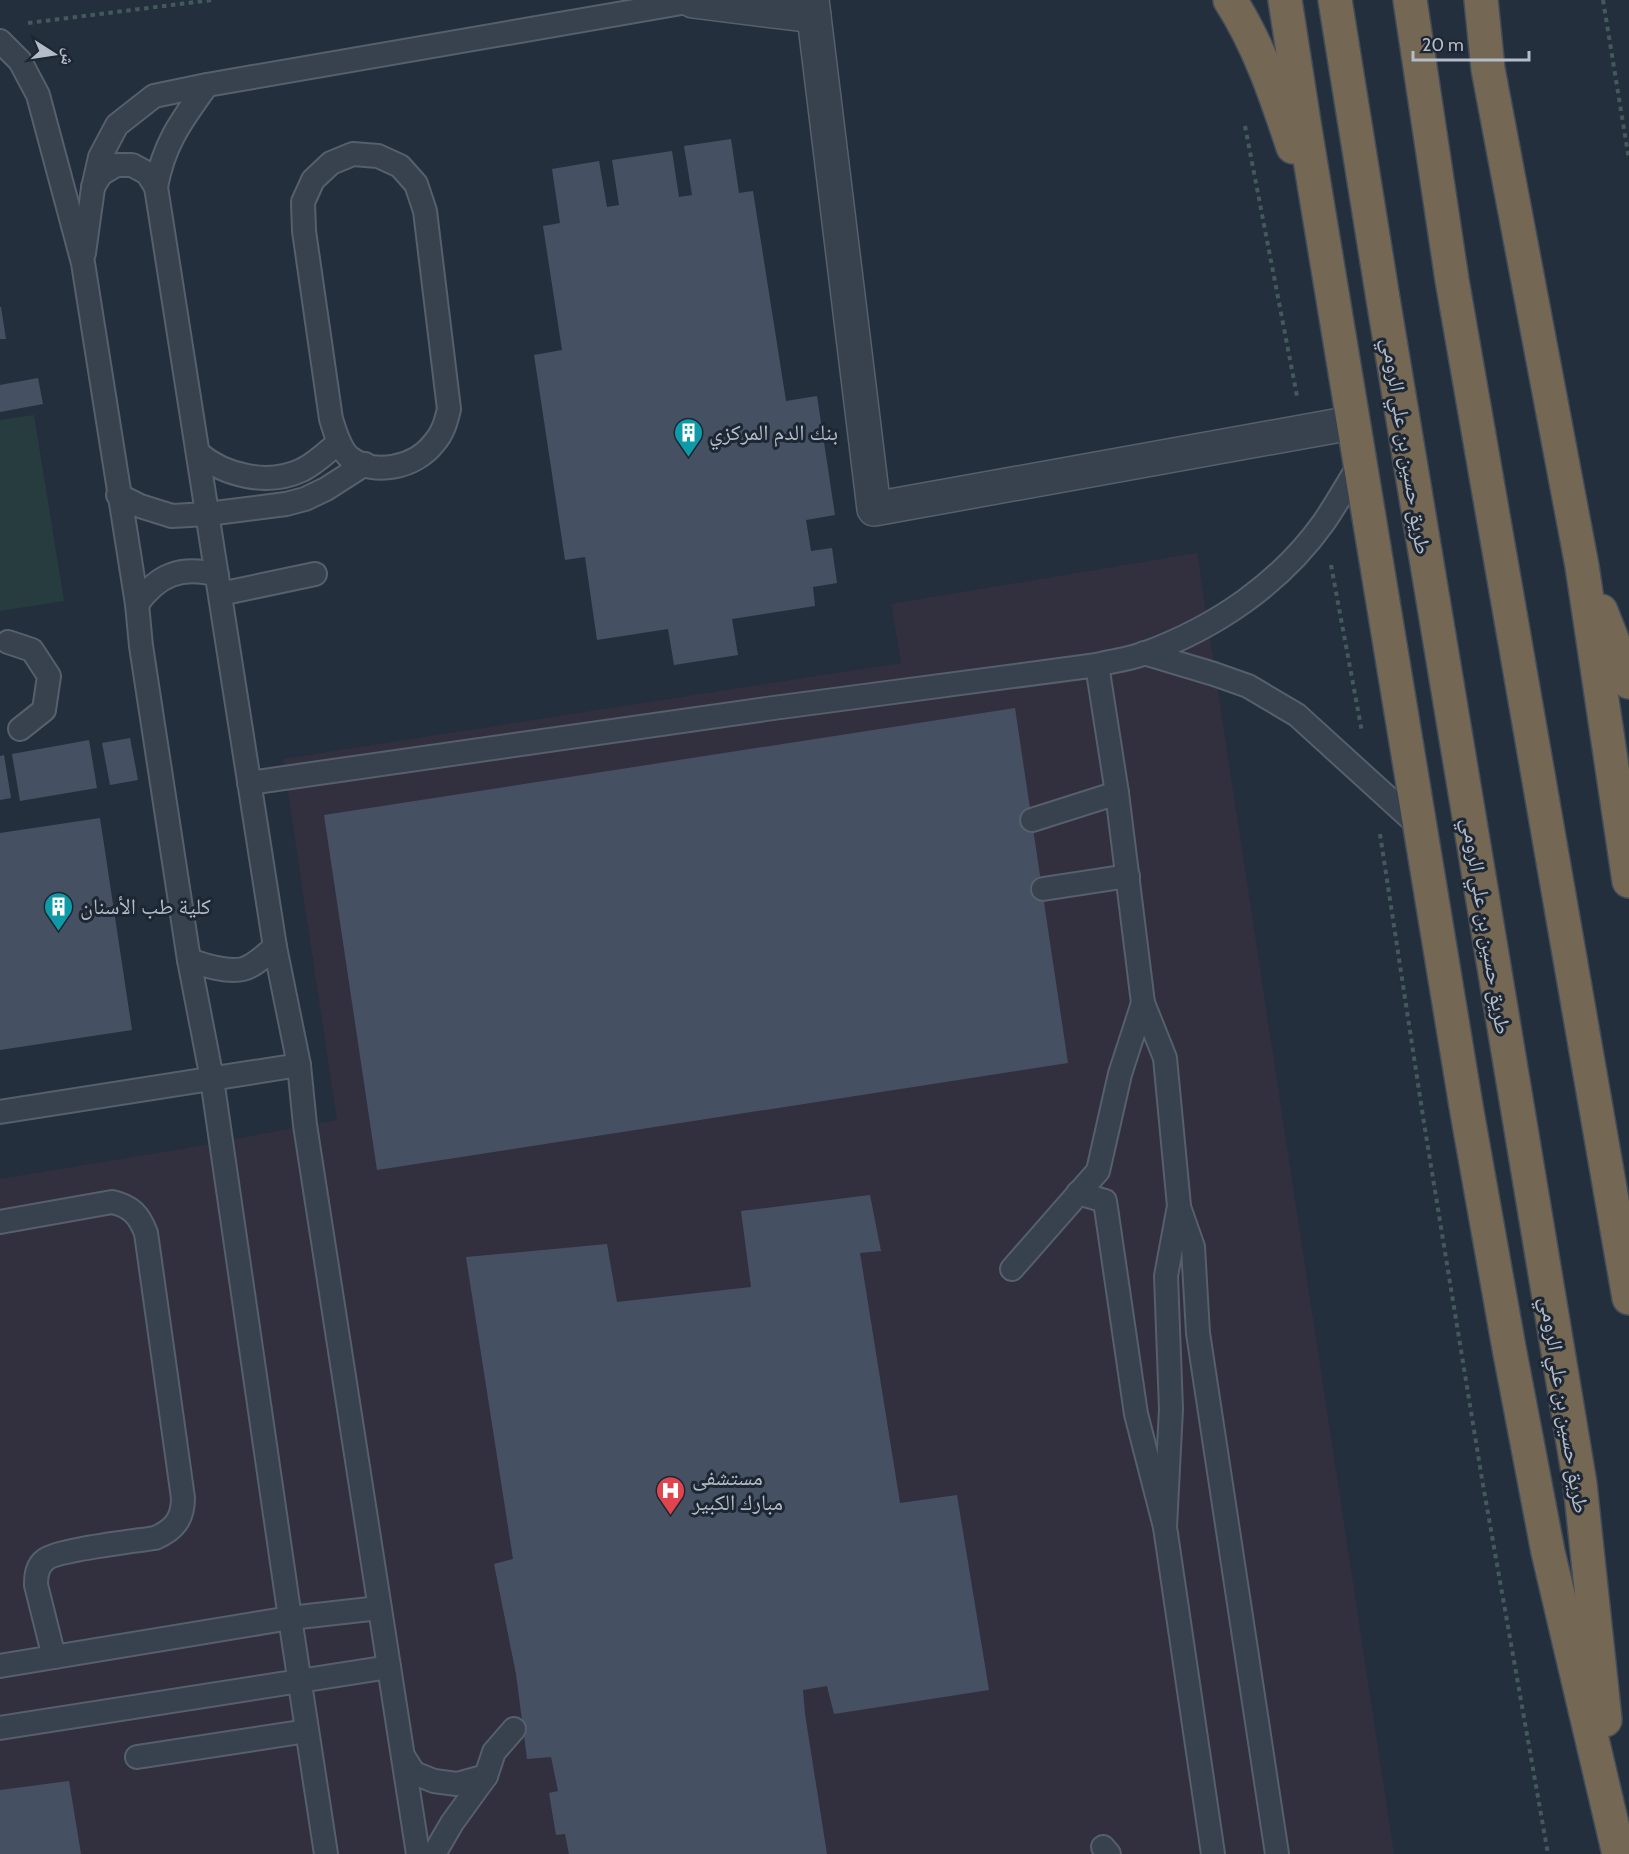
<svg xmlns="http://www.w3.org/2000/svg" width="1629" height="1854" viewBox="0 0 1629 1854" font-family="Cabin,'Noto Naskh Arabic',sans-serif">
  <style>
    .medical { fill: #32303f }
    .green { fill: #263c3f }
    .building { fill: #455162 }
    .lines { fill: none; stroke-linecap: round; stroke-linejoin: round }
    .lane-casing { stroke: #565f6c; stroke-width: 26 }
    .street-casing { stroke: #565f6c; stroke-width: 36 }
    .highway-casing { stroke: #434c59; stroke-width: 36 }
    .path { stroke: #44595c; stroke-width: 4; stroke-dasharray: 4.5 4.5; stroke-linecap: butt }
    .lane { stroke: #38414e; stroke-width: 22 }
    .street { stroke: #38414e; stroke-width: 33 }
    .highway { stroke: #746855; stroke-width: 33 }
    .labels { text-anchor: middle; stroke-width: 6; stroke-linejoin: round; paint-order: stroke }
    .poi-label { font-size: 22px; fill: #b4bcc9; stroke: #1d2633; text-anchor: start }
    .street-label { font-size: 22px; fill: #b4bcc9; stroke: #1d2633 }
  </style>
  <rect width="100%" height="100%" fill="#242f3e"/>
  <polygon class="medical" points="1197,553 1394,1854 0,1854 0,1179 182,1149 337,1120 283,759 901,663 891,604"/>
  <polygon class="green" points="34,415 64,601 0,611 0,420"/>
  <g class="building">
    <polygon points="731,139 739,193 753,191 786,401 817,396 835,515 806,520 811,551 832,548 837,583 813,587 815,606 732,619 738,655 674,665 668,629 597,640 585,557 565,560 534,355 562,350 543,226 560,223 552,169 599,161 607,207 619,205 612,160 672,151 679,197 692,195 684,146"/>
    <polygon points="0,307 1,307 6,339 0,339"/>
    <polygon points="38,378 43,404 0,412 0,385"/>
    <polygon points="1015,708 1068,1063 377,1170 324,815"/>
    <polygon points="130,738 138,780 110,785 102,743"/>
    <polygon points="89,740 97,788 20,801 12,754"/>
    <polygon points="4,755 11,798 0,800 0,756"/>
    <polygon points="100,818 132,1030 0,1050 0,833"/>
    <polygon points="870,1195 881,1251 860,1253 900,1503 957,1495 989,1690 834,1714 827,1686 803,1690 805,1714 827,1854 569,1854 565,1834 556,1835 549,1793 558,1791 551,1757 527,1759 516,1674 494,1564 513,1559 466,1257 607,1244 617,1302 751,1287 741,1211"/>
    <polygon points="69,1781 81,1854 0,1854 0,1790"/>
  </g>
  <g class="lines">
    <defs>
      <g id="lane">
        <polyline points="0,41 20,61 38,95 83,263 137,604 141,646 189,960 212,1079 290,1618 326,1854"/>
        <path d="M207,85c-25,35 -43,58 -51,102l119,760 24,118 6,60 113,729"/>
        <path d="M353,154l25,2 22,10 16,18 9,27 24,198c-3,13 -6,24 -15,34 -18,24 -60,34 -85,14 -10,-9 -14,-26 -18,-38l-27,-188 -1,-29 10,-22 18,-17z"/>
        <polyline points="93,187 101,174 116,165 132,165 147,173 156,187"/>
        <polyline points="84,253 93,188 100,157 117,125 154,96 207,85 693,1"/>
        <path d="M198,453c27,23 70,33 104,17 14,-7 25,-18 37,-28"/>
        <polyline points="118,495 140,506 172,516 207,514 286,504 305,499 326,489 365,464"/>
        <polyline points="220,594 315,574"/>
        <path d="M137,604c21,-29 44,-39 80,-29"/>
        <polyline points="8,642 32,650 49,676 44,710 20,729"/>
        <polyline points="1144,653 1214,674 1248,686 1297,715 1420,827"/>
        <path d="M1097,665c16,-4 33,-6 49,-12 70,-26 134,-69 178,-131 13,-19 24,-39 36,-58"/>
        <polyline points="249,783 766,709 1097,665 1117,793 1143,1003 1165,1058 1179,1206 1166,1276 1171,1409 1165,1527"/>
        <polyline points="1032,820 1117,793"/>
        <polyline points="1043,889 1128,876"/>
        <path d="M189,960c15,5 38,13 54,9 12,-3 23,-15 32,-22"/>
        <polyline points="0,1112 299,1065"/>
        <polyline points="1078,1193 1105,1201 1136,1414 1165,1527 1213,1854"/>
        <polyline points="1179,1207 1193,1247 1198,1333 1277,1854"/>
        <path d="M0,1222l112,-20c19,4 27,13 34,31l37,265c0,21 -9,32 -28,40 -19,3 -99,12 -110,22 -8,6 -9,15 -9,25l18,72"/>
        <polyline points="1012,1269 1098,1171 1120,1074 1143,1003"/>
        <polyline points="0,1666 290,1618 379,1608"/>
        <polyline points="0,1728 389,1667"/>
        <polyline points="403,1756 414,1773 434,1781 457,1784 486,1776"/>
        <polyline points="137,1757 307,1731"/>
        <polyline points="1103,1847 1109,1854"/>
        <polyline points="434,1854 452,1823 486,1776 494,1752 514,1729"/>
      </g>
      <g id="street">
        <polyline points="812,0 874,509 1346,424"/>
        <polyline points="693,1 814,16"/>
      </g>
      <g id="highway">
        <path d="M1230,0c29,45 46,96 63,147"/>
        <polyline points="1285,0 1305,129 1467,1112 1509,1348 1548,1552 1619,1854"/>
        <polyline points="1335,0 1384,305 1580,1484 1605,1720"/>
        <polyline points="1410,0 1452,280 1629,1298"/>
        <polyline points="1481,0 1488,69 1582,566 1629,881"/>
        <polyline points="1601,611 1629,682"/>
      </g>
    </defs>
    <use href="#lane" class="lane-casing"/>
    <use href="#street" class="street-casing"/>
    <use href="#highway" class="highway-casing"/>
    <g class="path">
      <polyline points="1603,0 1629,160"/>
      <polyline points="28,23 212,0"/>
      <polyline points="1245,126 1297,396"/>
      <polyline points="1331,565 1362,732"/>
      <polyline points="1380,834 1424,1123 1482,1479 1548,1854"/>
    </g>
    <use href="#lane" class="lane"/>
    <use href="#street" class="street"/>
    <use href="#highway" class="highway"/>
  </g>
  <defs>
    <symbol id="building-pin" viewBox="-11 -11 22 30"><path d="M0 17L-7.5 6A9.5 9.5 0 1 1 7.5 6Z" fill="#0f9aa8" stroke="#1d2633"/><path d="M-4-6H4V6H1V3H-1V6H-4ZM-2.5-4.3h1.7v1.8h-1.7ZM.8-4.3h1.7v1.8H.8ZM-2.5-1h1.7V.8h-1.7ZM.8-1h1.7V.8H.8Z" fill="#fff"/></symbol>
    <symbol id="hospital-pin" viewBox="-11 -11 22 30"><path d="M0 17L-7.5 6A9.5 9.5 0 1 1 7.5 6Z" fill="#e0444e" stroke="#1d2633"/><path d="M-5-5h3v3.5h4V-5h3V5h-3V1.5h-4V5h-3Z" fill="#fff"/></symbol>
  </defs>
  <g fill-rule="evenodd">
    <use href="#building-pin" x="672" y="416" width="33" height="45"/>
    <use href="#building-pin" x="42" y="890" width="33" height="45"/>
    <use href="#hospital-pin" x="654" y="1474" width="33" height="45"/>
  </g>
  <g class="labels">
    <g class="poi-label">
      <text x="709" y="440">بنك الدم المركزي</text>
      <text x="80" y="914">كلية طب الأسنان</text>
      <text x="692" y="1485">مستشفى<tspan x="692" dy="25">مبارك الكبير</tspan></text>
    </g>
    <g class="street-label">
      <text transform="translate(1407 446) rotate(81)" y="8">طريق حسين بن علي الرومي</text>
      <text transform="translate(1487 926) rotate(81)" y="8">طريق حسين بن علي الرومي</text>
      <text transform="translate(1565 1405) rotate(81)" y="8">طريق حسين بن علي الرومي</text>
    </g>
  </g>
  <g transform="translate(54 54) rotate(102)" stroke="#1d2633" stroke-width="4.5" paint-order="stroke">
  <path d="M0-4.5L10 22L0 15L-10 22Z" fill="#b4bcc9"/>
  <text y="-9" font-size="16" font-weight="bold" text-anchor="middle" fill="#b4bcc9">ش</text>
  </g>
  <path d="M1413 51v9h116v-9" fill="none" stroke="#b4bcc9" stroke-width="3"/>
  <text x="1422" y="51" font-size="18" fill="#b4bcc9" stroke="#1d2633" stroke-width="4.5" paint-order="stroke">20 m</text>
</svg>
